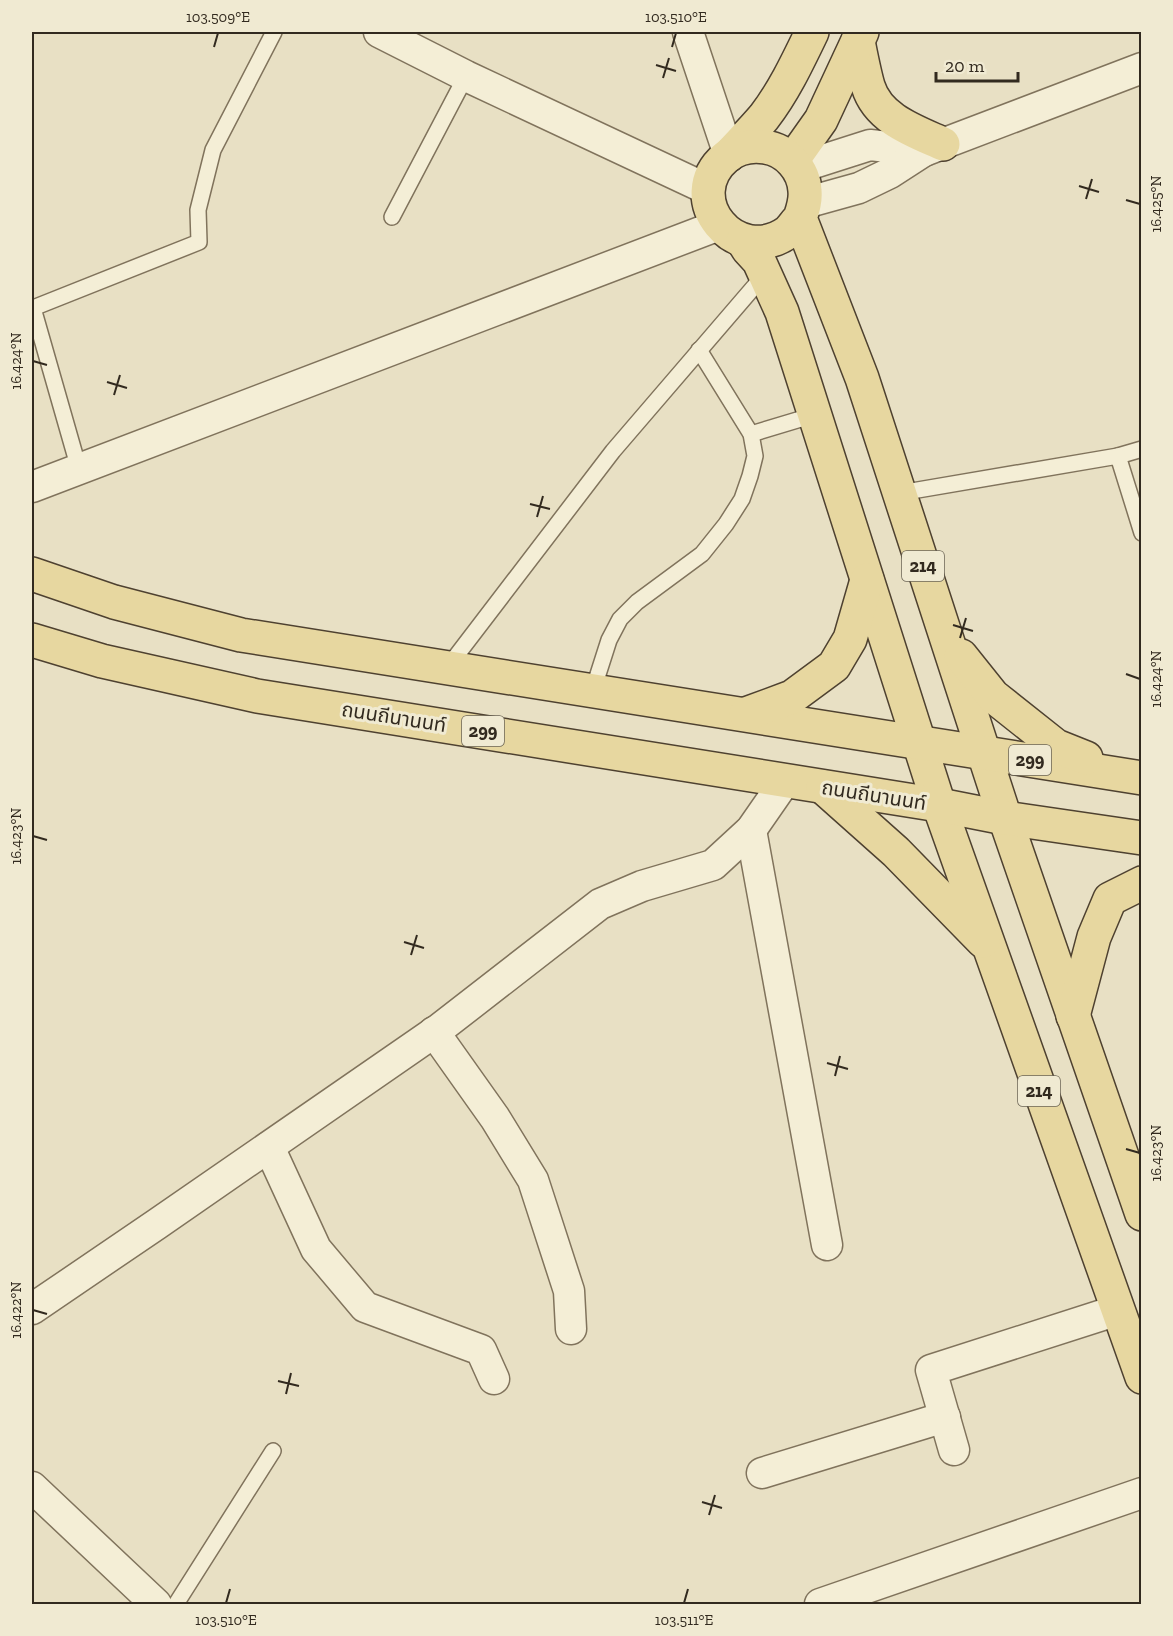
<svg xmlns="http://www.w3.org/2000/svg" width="1173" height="1636" viewBox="0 0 1173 1636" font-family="'Zilla Slab','Noto Sans Thai',serif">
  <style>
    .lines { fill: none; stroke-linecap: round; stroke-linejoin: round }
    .service-casing { stroke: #80735c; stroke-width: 18 }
    .minor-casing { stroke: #80735c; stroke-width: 33 }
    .primary-casing { stroke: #4e4130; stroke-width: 36 }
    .service { stroke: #f4eed6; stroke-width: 15 }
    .minor { stroke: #f4eed6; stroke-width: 30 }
    .primary { stroke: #e7d7a0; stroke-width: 33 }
    .ticks { fill: none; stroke: #322a1f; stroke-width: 2 }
    .labels { text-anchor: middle; stroke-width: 6; stroke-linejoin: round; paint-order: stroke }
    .shield { fill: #f0ead2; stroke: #6b6455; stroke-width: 1.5 }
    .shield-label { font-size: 18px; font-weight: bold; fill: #322a1f }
    .street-label { font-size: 20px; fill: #322a1f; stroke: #f0ead2 }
    .neatline { fill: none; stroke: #322a1f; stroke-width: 2 }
    .ticks-label { font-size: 15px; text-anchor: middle; fill: #322a1f }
  </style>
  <rect width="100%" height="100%" fill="#e8e0c4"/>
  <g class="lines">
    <defs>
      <g id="service">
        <polyline points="392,217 466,76"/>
        <polyline points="751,434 814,415"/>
        <polyline points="1118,456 1142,449"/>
        <polyline points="79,469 33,308 199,242 198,210 213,150 274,32"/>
        <polyline points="900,493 1118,456 1142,533"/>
        <polyline points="447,668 613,451 765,274"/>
        <polyline points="593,690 609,640 620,619 637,602 702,554 726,524 742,499 750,476 755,456 751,434 699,350"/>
        <polyline points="176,1604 273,1451"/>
      </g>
      <g id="minor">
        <polyline points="379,32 466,76 709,190"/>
        <polyline points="688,32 729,155"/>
        <polyline points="798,168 870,145 924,151"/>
        <polyline points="805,203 859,188 890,173 924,151 1142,68"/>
        <polyline points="32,487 719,225"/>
        <polyline points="751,830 827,1245"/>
        <polyline points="434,1032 495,1118 533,1180 569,1291 571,1329"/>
        <polyline points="269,1147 316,1249 365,1307 481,1350 494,1379"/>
        <polyline points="32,1309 157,1224 439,1029 600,904 642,886 713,865 751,830 785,781"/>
        <polyline points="954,1450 931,1370 1118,1310"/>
        <polyline points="762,1473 945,1417"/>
        <polyline points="32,1487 156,1604"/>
        <polyline points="820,1604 1142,1493"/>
      </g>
      <g id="primary">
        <path d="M858,41c3,15 6,31 10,45 10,33 46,45 75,58"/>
        <path d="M729,155c12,-13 24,-25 35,-38 20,-26 34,-56 48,-85"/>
        <polyline points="792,161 821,120 862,32"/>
        <path d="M800,218c-4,4 -8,10 -12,14 -52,37 -110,-34 -62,-75 11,-9 26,-12 39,-10 22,3 39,23 40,44 1,10 -2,18 -5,27l62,160 143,440 137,396"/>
        <polyline points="743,241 748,249 759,261 782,312 939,805 1142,1377"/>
        <polyline points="32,574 114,602 241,635 1142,778"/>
        <polyline points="32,640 102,661 257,696 939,805 1005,818 1142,838"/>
        <polyline points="961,656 993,696 1056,746 1086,758"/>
        <polyline points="746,714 792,697 834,666 850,639 867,580"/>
        <polyline points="823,787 896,852 983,941"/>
        <polyline points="1073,1016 1094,937 1110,899 1142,883"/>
      </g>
    </defs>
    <use href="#service" class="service-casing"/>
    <use href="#minor" class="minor-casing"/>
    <use href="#primary" class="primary-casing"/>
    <use href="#service" class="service"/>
    <use href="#minor" class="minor"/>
    <use href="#primary" class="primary"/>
  </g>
  <path class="ticks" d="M214,47l4,-14M672,47l4,-14M656,65l20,6M663,78l6,-20M1079,186l20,6M1086,199l6,-20M1126,200l14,4M33,361l14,4M107,382l20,6M114,395l6,-20M530,504l20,5M537,517l6,-21M953,625l20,6M960,638l6,-20M1126,674l14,5M33,836l14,4M404,942l20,6M411,955l6,-20M827,1063l21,6M835,1076l5,-20M1126,1149l14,4M33,1310l14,4M278,1381l21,5M286,1394l5,-21M702,1502l20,6M709,1515l6,-20M226,1603l4,-14M684,1603l4,-14"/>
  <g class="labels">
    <g class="shield">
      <rect x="902" y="551" width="42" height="30" rx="4.5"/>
      <rect x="462" y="716" width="42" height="30" rx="4.5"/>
      <rect x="1009" y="745" width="42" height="30" rx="4.5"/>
      <rect x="1018" y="1076" width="42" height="30" rx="4.5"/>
    </g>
    <g class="shield-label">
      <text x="923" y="572">214</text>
      <text x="483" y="737">299</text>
      <text x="1030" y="766">299</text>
      <text x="1039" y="1097">214</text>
    </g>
    <g class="street-label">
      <text transform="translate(394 717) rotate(9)" y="7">ถนนถีนานนท์</text>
      <text transform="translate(874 795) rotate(9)" y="7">ถนนถีนานนท์</text>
    </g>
  </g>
  <rect width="1173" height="1636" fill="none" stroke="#f0ead2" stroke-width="66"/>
  <path d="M936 72v9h82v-9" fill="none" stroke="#322a1f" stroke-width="3"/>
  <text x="945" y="72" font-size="18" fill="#322a1f" stroke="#f0ead2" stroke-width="4.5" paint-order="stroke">20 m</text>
  <rect x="33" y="33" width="1107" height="1570" class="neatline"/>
  <g class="ticks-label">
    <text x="218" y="22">103.509°E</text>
    <text x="676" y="22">103.510°E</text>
    <text transform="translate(1156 204) rotate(-90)" y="5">16.425°N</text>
    <text transform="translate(16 361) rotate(-90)" y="5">16.424°N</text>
    <text transform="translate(1156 679) rotate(-90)" y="5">16.424°N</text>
    <text transform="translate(16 836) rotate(-90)" y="5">16.423°N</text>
    <text transform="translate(1156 1153) rotate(-90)" y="5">16.423°N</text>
    <text transform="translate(16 1310) rotate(-90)" y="5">16.422°N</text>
    <text x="226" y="1625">103.510°E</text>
    <text x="684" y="1625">103.511°E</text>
  </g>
</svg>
